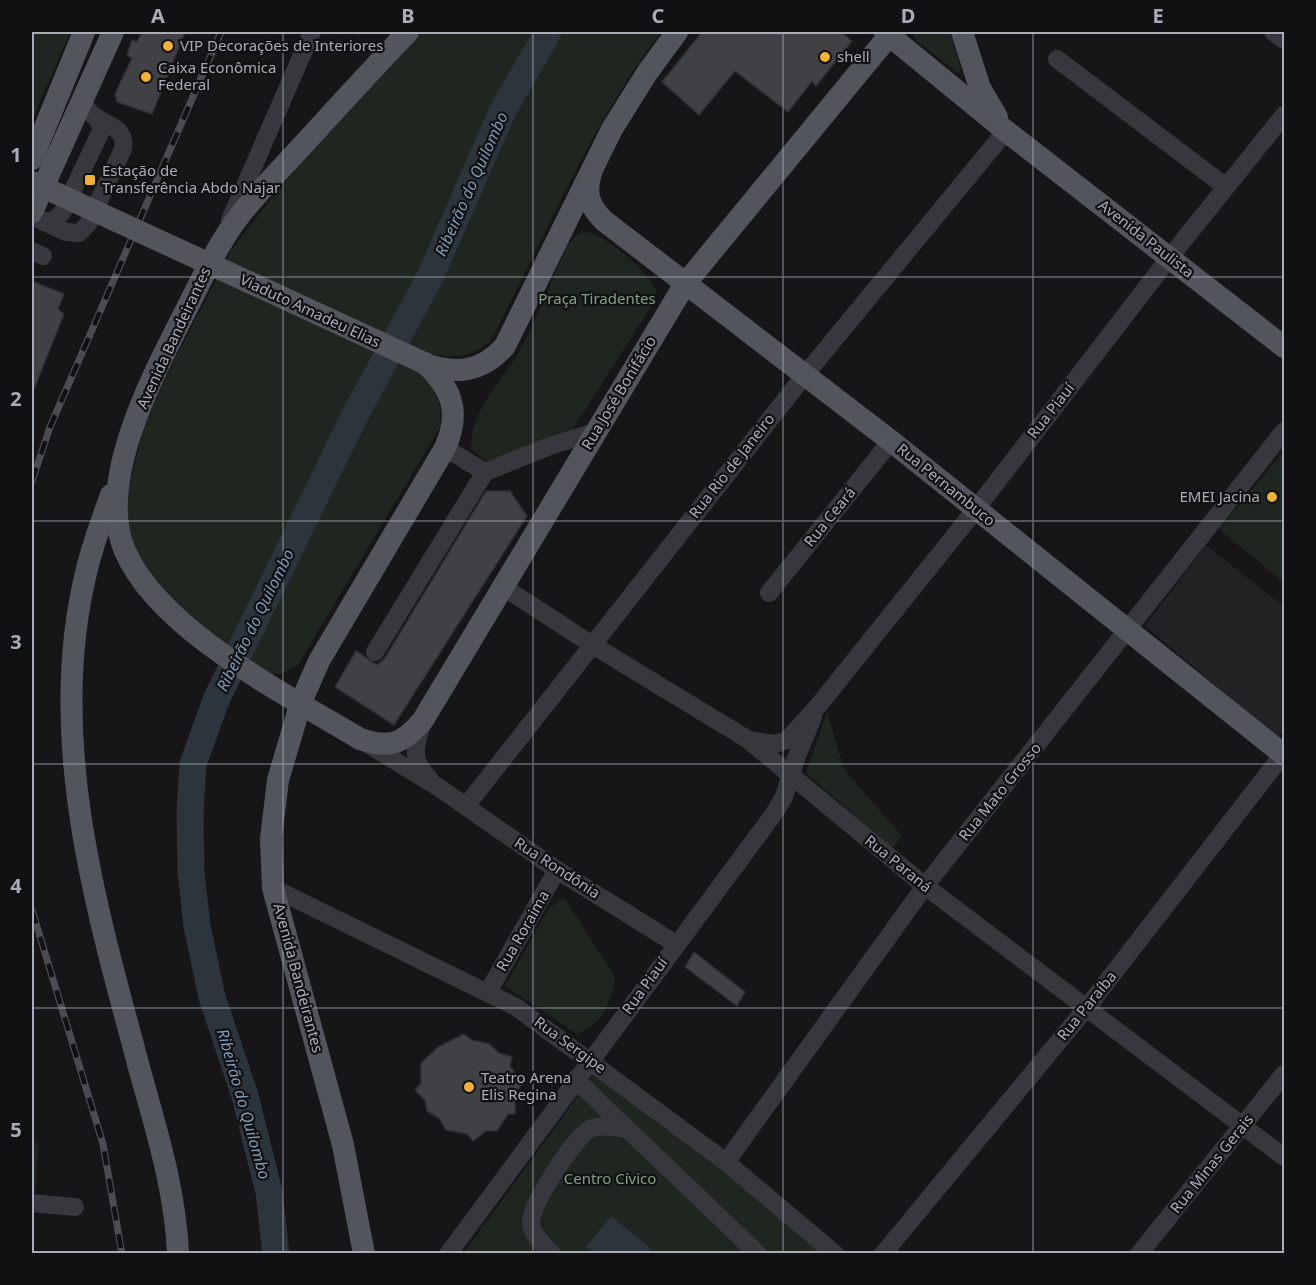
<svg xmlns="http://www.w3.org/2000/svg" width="1316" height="1285" viewBox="0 0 1316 1285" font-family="'Noto Sans',sans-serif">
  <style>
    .built { fill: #222225 }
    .green { fill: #1e261f }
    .water { fill: #2c353c }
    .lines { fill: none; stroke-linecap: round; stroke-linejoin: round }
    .river { stroke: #2c353c; stroke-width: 27 }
    .building { fill: #404145; stroke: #303034; stroke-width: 1.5 }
    .minor { stroke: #37383d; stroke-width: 18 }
    .major { stroke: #53555c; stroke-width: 22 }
    .rail-casing { stroke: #4a4c52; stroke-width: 7 }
    .rail { stroke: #111113; stroke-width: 4.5; stroke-dasharray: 14; stroke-linecap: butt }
    .major-bridge { stroke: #53555c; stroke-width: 22 }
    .grid { fill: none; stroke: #a8adb8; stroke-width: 1.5; stroke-opacity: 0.55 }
    .poi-dot { fill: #f2b134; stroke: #111113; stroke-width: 2 }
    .labels { text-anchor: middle; stroke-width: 4.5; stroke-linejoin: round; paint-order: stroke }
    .poi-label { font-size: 15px; fill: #a8adb8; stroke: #111113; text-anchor: start }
    .street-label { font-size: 15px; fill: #a8adb8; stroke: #111113 }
    .park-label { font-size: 15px; fill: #7fa381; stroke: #111113 }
    .water-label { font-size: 16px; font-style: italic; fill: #7f9bb3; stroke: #111113 }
    .neatline { fill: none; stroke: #a8adb8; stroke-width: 2 }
    .grid-label { font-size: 20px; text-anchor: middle; font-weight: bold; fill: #a8adb8 }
  </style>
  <rect width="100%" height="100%" fill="#161618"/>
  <polygon class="built" points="1206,545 1284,607 1284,729 1278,738 1145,626"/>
  <g class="green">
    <polygon points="32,32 70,32 32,121"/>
    <path d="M416,32h245c-47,62 -83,132 -117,202 -18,35 -34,72 -54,107 -19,16 -33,18 -57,13l-10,23c16,16 20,30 16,52l-141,236 -17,9h-10l-52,-31 -61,-52 -19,-28 -16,-48 8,-37 17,-67 84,-162 96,-122z"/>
    <polygon points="912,32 950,32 962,73 958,73 918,42"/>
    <path d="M587,232c19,3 65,42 70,61l-3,9 -81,127 -80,32h-7l-15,-12c0,-39 27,-63 46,-94 20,-33 33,-73 50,-109l11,-12z"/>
    <polygon points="1284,451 1284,583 1219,529"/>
    <polygon points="827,712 844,769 902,836 892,848 806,773"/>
    <path d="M564,897l51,80c-5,27 -11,46 -38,57l-72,-48 43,-77z"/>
    <polygon points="593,1075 722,1167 826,1254 463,1254"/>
    <polygon points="32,1142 39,1143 35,1191 32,1190"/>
  </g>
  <polygon class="water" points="611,1216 651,1249 648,1253 595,1253 586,1247"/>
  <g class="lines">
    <polyline class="river" points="276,1254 269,1192 245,1096 212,997 197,926 191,872 190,811 193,764 216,700 355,415 430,277 503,110 548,32"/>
  </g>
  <g class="building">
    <polygon points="142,32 185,32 152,114 117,102 115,94 132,58 127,55 132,40 137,42"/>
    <polygon points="702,32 841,32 852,41 816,86 812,81 788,112 735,71 699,115 662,82"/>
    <polygon points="32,281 64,294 58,309 64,314 32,394"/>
    <polygon points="486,491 510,491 527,516 394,725 335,687 356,651 377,665 385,658"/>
    <polygon points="694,952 745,992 737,1006 685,967"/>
    <polygon points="464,1034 472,1040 489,1044 499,1053 512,1057 510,1066 522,1083 515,1094 515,1114 508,1114 497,1131 486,1131 473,1141 467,1134 446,1130 440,1119 427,1111 425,1100 415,1090 421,1083 421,1063 438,1047"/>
  </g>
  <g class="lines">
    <g class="minor">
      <polyline points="1273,32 1284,40"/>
      <polyline points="1057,59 1226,187"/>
      <path d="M32,216l34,16 13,1 9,-9 35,-75c6,-30 -38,-22 -40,-53"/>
      <polyline points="230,220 312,32"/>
      <polyline points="44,222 54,220 62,213 102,129 97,119"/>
      <polyline points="32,251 43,256"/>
      <polyline points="445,448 485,472"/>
      <polyline points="502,586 591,644 747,739 925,886 1284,1157"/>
      <polyline points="769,593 891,441"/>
      <polyline points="375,652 485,472 550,446 595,432"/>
      <path d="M423,721c-8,23 -13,39 6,57"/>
      <polyline points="749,740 775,744 787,740 818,706 976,509 1170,257 1284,115"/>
      <polyline points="366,743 441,789 557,870 676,944"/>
      <polyline points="466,806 804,376 1006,131"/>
      <polyline points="273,888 516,1007 726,1162 835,1254"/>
      <polyline points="488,992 557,870"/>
      <polyline points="575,1079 758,1254"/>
      <polyline points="726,1162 925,886 1284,431"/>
      <polyline points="32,1203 75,1207"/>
      <polyline points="448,1254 773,815 784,797 796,758 813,717"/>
      <path d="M552,1254c-8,-8 -20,-19 -21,-31 -1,-18 43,-85 59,-94 11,-5 26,-2 37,0"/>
      <polyline points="883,1254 1088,1006 1284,753"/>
      <polyline points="1139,1254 1284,1074"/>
    </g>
    <g class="major">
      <path d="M408,32c-36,37 -71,76 -107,115 -20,22 -42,44 -61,68 -23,30 -38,64 -55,97 -31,61 -90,170 -60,239 34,79 162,144 235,188 30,10 43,5 63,-19l262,-436 207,-252"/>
      <polyline points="885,32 1006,131 1284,347"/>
      <polyline points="962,32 980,88 997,117"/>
      <polyline points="32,159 84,32"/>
      <path d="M592,170c-7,22 -5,33 11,50l288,221 393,314"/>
      <polyline points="32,212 113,32"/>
      <path d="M425,364c32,11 57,8 80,-18l107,-217 35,-56 30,-41"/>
      <path d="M111,495c-9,25 -19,51 -25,78 -38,156 5,317 46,468 18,71 43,139 46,213"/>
      <path d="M364,1254l-21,-109 -70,-257 -2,-49 7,-59 23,-78 18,-41 126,-213c16,-36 7,-59 -20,-85"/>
    </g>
    <defs>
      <g id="rail">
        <polyline points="32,481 50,427 221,32"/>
        <polyline points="32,910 103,1144 122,1254"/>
      </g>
    </defs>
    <use href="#rail" class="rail-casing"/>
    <use href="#rail" class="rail"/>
    <polyline class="major-bridge" points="32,182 422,362"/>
  </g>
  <path class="grid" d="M283,32v1222M533,32v1222M783,32v1222M1033,32v1222M32,277h1252M32,521h1252M32,764h1252M32,1008h1252"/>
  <g class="poi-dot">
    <circle cx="168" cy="46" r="6"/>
    <circle cx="825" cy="57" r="6"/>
    <circle cx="146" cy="77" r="6"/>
    <rect x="84" y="174" width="12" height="12" rx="3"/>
    <circle cx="1272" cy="497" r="6"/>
    <circle cx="469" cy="1087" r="6"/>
  </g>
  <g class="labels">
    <g class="poi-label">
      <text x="180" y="51">VIP Decorações de Interiores</text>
      <text x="837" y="62">shell</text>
      <text x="158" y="73">Caixa Econômica<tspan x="158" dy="17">Federal</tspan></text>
      <text x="102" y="176">Estação de<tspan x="102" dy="17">Transferência Abdo Najar</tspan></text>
      <text x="1260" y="502" text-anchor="end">EMEI Jacina</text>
      <text x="481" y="1083">Teatro Arena<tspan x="481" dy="17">Elis Regina</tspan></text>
    </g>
    <g class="street-label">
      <text transform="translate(1146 239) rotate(38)" y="5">Avenida Paulista</text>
      <text transform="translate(310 311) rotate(25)" y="5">Viaduto Amadeu Elias</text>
      <text transform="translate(174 338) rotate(-65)" y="5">Avenida Bandeirantes</text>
      <text transform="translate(619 393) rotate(-59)" y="5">Rua José Bonifácio</text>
      <text transform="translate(1051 411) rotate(-52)" y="5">Rua Piauí</text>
      <text transform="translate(732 466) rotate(-52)" y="5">Rua Rio de Janeiro</text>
      <text transform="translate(946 485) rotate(39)" y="5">Rua Pernambuco</text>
      <text transform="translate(830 517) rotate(-51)" y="5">Rua Ceará</text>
      <text transform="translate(1000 792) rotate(-51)" y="5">Rua Mato Grosso</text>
      <text transform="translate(898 864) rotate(39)" y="5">Rua Paraná</text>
      <text transform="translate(557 868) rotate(33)" y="5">Rua Rondônia</text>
      <text transform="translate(523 931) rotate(-60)" y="5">Rua Roraima</text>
      <text transform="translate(298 978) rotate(75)" y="5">Avenida Bandeirantes</text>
      <text transform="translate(645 986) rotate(-54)" y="5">Rua Piauí</text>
      <text transform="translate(1087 1006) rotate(-51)" y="5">Rua Paraíba</text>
      <text transform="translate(570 1045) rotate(36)" y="5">Rua Sergipe</text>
      <text transform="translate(1212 1164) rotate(-51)" y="5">Rua Minas Gerais</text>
    </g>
    <g class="park-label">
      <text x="597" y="304">Praça Tiradentes</text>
      <text x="610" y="1184">Centro Cívico</text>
    </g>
    <g class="water-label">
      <text transform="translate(471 184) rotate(-66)" y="6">Ribeirão do Quilombo</text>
      <text transform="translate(255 620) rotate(-64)" y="6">Ribeirão do Quilombo</text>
      <text transform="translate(244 1104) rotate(74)" y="6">Ribeirão do Quilombo</text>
    </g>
  </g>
  <rect width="1316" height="1285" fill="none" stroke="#111113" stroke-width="66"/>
  <rect x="33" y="33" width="1250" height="1219" class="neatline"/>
  <g class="grid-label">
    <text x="158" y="23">A</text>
    <text x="408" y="23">B</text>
    <text x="658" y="23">C</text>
    <text x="908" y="23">D</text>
    <text x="1158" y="23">E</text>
    <text x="16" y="162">1</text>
    <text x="16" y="406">2</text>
    <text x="16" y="649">3</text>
    <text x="16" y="893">4</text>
    <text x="16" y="1137">5</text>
  </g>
</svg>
